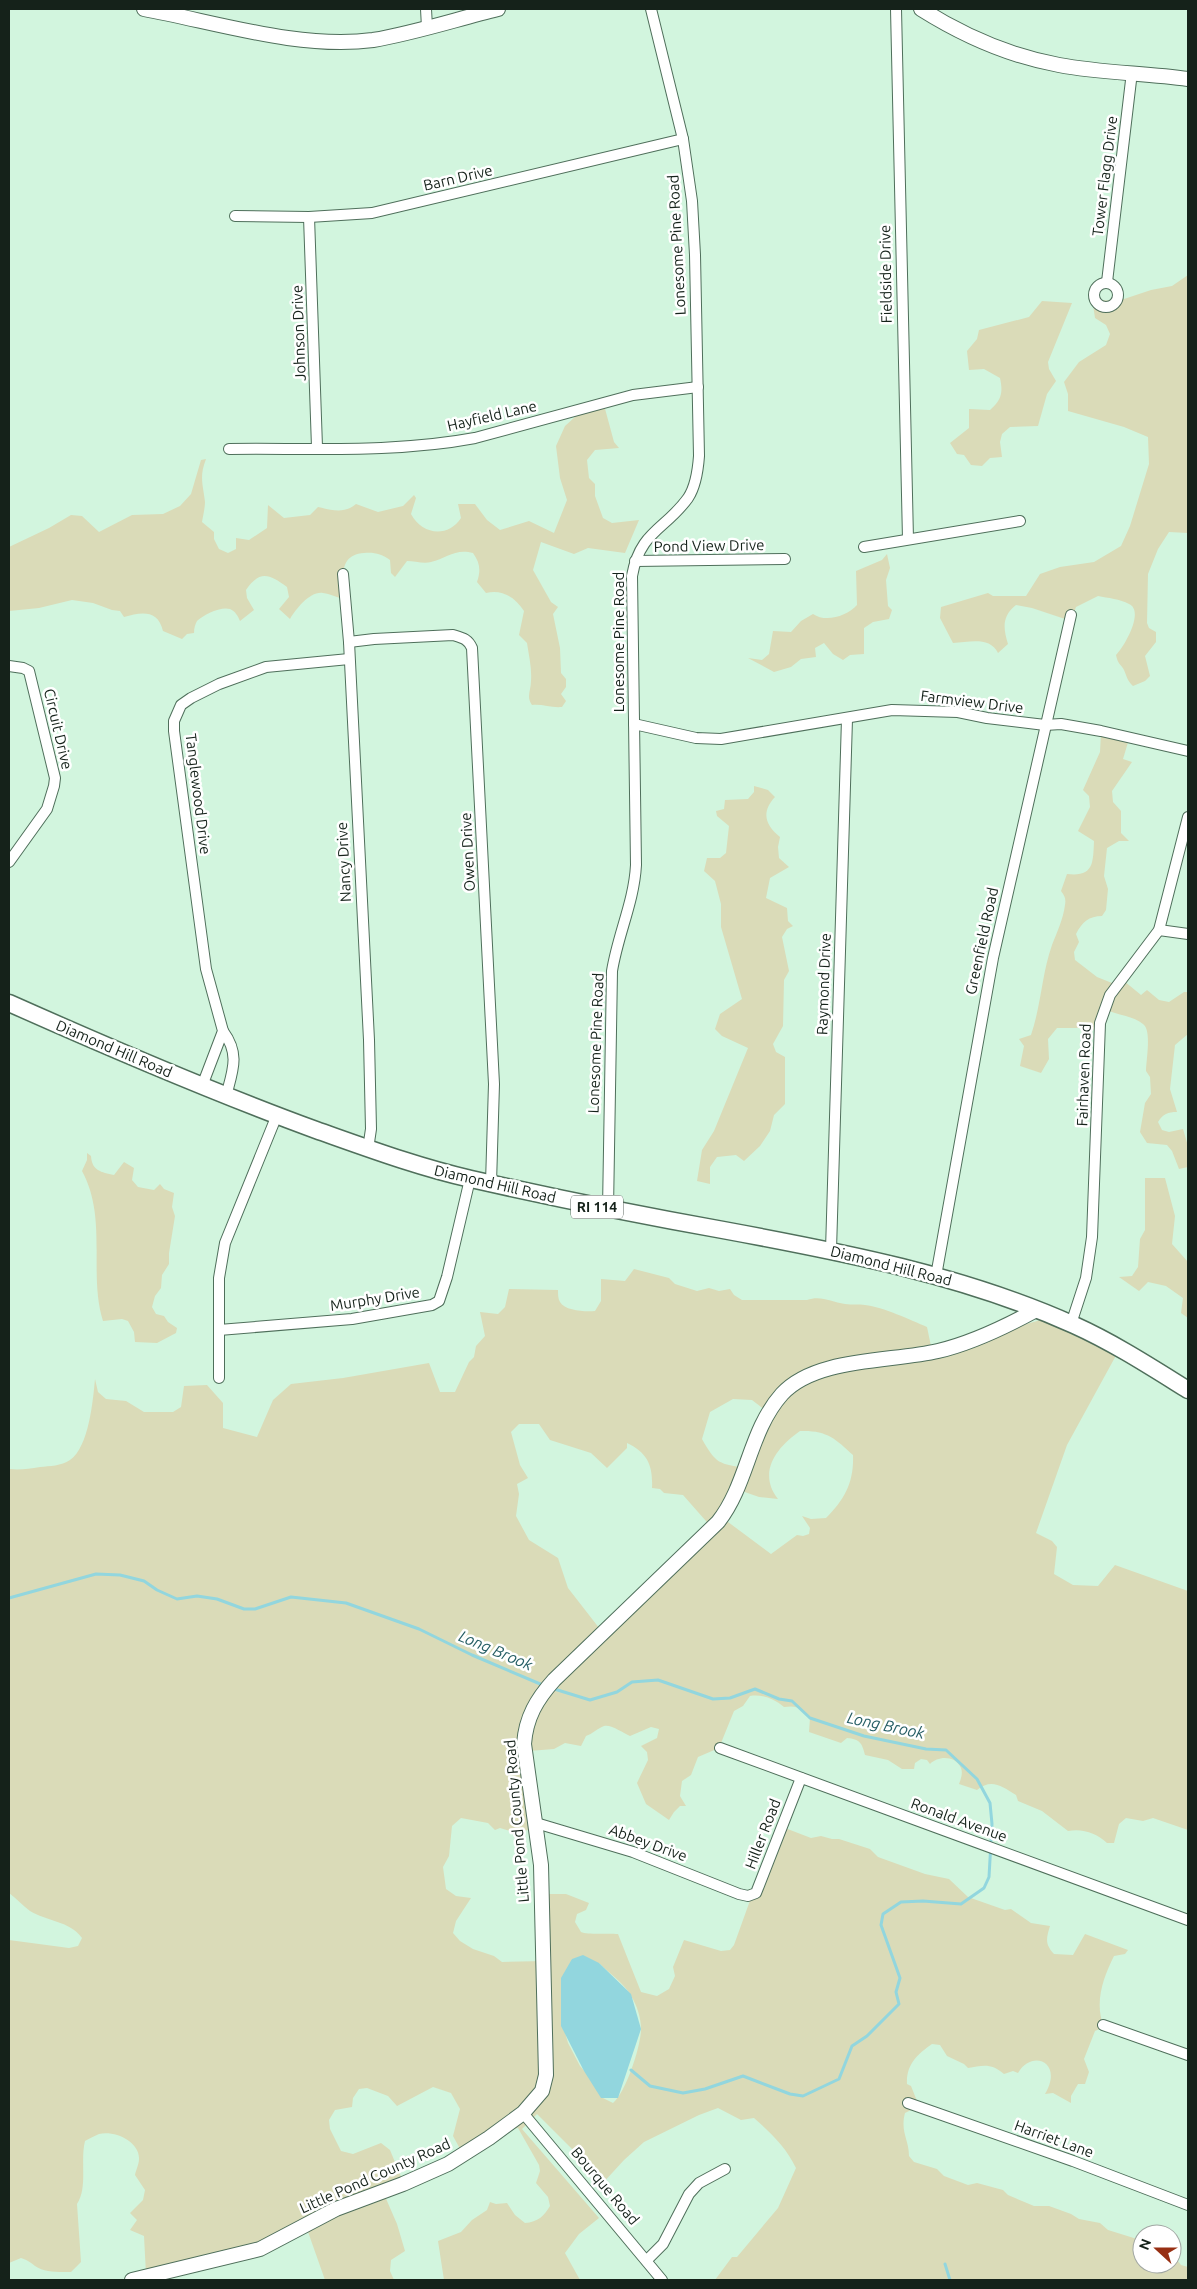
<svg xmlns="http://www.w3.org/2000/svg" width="1197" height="2289" viewBox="0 0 1197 2289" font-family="Ubuntu,sans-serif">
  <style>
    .green { fill: #dadbb8; fill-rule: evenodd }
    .water { fill: #92d6de }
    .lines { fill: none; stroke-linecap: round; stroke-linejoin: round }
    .stream { stroke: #92d6de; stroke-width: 3 }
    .street-casing { stroke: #4f6f5b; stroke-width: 12 }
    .secondary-casing { stroke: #4f6f5b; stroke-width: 16 }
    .primary-casing { stroke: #4f6f5b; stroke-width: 19 }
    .street { stroke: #fff; stroke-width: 10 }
    .secondary { stroke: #fff; stroke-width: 14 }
    .primary { stroke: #fff; stroke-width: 16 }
    .labels { text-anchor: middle; stroke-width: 5; stroke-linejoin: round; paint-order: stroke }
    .shield { fill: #fff; stroke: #5b645f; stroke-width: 1 }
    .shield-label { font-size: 14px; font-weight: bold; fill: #15221a }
    .street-label { font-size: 15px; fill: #15221a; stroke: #fff }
    .water-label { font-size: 16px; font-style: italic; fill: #265e65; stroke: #fff }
  </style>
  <rect width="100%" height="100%" fill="#d2f5de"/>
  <g class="green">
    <path d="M1188,275v258l-19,-1 -11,17 -10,25 -1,49 2,5 7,4v10l-11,14 5,20 -5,5 -12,5c-6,-6 -6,-9 -9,-16 -3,-6 -6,-5 -8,-15 8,-8 29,-44 13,-51 -9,-5 -21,-6 -31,-8l-22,11 -5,14 -39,-13 -16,-3c-14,11 -13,23 -8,39l-10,9c-8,-17 -29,-11 -45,-10l-13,-25 1,-11 47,-14 5,3h33l14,-22 20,-7 34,-5 27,-16 9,-20 19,-62 -1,-27 -24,-10 -56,-16v-17l-4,-12 15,-20 27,-17 4,-11 -4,-9 -11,-7 -2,-13 7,-5 18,1 33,-11 21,-4z"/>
    <path d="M1042,301l30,2 -24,59 1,7 7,12 -9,13 -9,32 -28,1 -8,7 -2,8 2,15 -12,1 -8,8 -11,-1 -7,-10 -7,-1 -7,-11 19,-15v-19l21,1c12,-10 13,-18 10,-32l-16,-9 -15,1 -2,-19 10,-12 2,-9 50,-13z"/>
    <path d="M604,405l10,37 5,6 -24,2 -8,10 2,18 6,6v12l8,22 9,5 27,-3 -14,33 -37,-5 -14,6 -33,-12 -8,28 18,32 7,5 -5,7 7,34 1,25 5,6v8l-5,7 5,7 -4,6c-11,1 -19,-3 -30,-2 -6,-8 -1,-15 -1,-24 1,-12 -2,-25 -4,-38l-8,-8 5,-24c-9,-14 -22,-22 -38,-18l-9,-11c4,-12 3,-19 -4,-29 -17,-5 -27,5 -42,9 -7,2 -17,-1 -24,-1l-12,16 -4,-4 -1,-13c-8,-6 -16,-8 -26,-7 -27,2 -21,27 -18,47 -7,-2 -15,-6 -23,-7 -13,-2 -27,16 -33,26l-11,-10 10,-12 -2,-10c-18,-13 -27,-17 -41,3l1,8 7,12 -14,11c-2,-5 -5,-10 -10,-12 -9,-3 -27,6 -33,12 -2,4 -3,7 -3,12l-7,1 -5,5 -19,-8c-5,-22 -22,-19 -39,-14l-4,-6 -8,-1 -19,-7 -21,-3 -33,8 -30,3v-64l40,-19 22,-13 11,1 17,16 33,-17 31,-1 17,-8 11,-12 10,-34 5,-1c-7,18 -3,25 -1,43 0,6 -2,14 -3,20l12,10v7l5,10 9,4 8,-4v-11l13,2 18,-12 1,-23 16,13 26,-3 8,-8c13,3 27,7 38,-3l22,8 25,-6 11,-11 2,3 -5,16c11,21 37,24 50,4l-3,-14h17l12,16 13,10 29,-9 25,12 13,-33 -7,-22 -4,-32 9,-20 11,-10z"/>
    <path d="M887,554l3,14 -4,12 2,26 4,4 -3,9 -16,3 -9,6v26l-14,1 -7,5 -10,-6 -9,-11 -9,5 1,9 -15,2 -10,8 -17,5 -26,-14 14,2 7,-6 4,-23 18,1 10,-11 12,-7c13,9 34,2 44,-9l-1,-34 26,-11z"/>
    <path d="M1101,733l28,6 -6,20 9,3 -20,29 1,11 8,9v22l8,8h-10l-12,7 -3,28 4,13 -2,21 -4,6c-13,0 -20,6 -26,18l3,8 -5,10 1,8 22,17 20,8 7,-4 17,14 6,-5 12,10 10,2 15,-10h4v42l-13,11 -5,44 7,23c-9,0 -14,2 -19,10l4,8 7,2 14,-3 5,17v21l-9,2 -7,-18 -5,-6 -20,-2 -7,-11 5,-29 6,-9 -1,-17 -4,-6c0,-10 6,-41 -3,-47 -8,-7 -24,-9 -34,-13l-7,20 -17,-3h-28l-9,11 1,20 -8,14 -21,-7 4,-20 -5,-7 12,-4c10,-29 11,-62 21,-90 5,-13 11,-25 13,-40 1,-6 0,-9 -4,-14l6,-17c27,3 26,-11 27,-33l-16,-10 12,-24 -1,-11 -6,-6 17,-38z"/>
    <path d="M754,786l14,4 7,7c-14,15 -10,28 5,40l-2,10 1,11 10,9 -19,11 -4,20 21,10 1,13 5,5 -6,3 -5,8 7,34 -5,9 -1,46 -10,18 3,8 9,5v47l-11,11 -4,16 -10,15 -16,15 -8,-6 -19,2 -7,10v17l-13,-3 5,-31 12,-19 34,-83 -26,-12 -7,-7 5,-15 22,-15 -21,-72v-23l-6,-23 -11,-10 3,-13h13l6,-5 3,-27 -12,-10 -1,-5 8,-2 1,-9 23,-1 6,-7z"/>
    <path d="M87,1153l4,3c1,15 10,16 23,19l10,-13 10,6 -2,12 6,7 16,3 6,-6 4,5 10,4 -2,14 3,9 -6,37v11l-7,11 -1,13 -6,8 -3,11 4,7 8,2 4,6 9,6 -1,5 -19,10 -22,-1 -1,-10 -6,-11 -6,-2 -19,2c-15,-48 5,-102 -21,-150l5,-11z"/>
    <polygon points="1145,1178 1165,1178 1175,1216 1172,1244 1188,1262 1188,1318 1181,1313 1183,1298 1166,1286 1148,1282 1139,1291 1119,1277 1132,1276 1138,1267 1140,1239 1145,1230"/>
    <path d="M634,1269l35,9 6,6 22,7 12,-3 10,3 11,-2 4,6 8,5h65c14,-5 24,2 38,4 7,1 14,0 20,1 18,2 46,15 62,22l5,24 112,-32 75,31 -52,95 -31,88 16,8 5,6 -3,27 19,11 25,1 17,-21 73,26v239l-35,-12 -10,3 -17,-3 -7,6 -5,19h-7c-10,-10 -25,-15 -39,-12l-26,-20 -24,-10 -2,-6c-14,-9 -25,-17 -39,-5l-18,-6c2,-5 4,-11 2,-16 -6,-13 -23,-12 -31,-4l-3,-4 -6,-1 -6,4 -1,6h-12l-14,-9 -23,-5c-3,-12 -5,-16 -18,-17l-6,5 -32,-11 1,-14c-8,-10 -13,-13 -26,-11 -10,-8 -21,-13 -34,-11l-7,10 -9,5 -15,37 -21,9 -7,18 -9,6 -2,15 6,10h-6l-6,6 -5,8 -23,-16 -9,-21 11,-23 -1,-8 -6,-6 16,-8 2,-9 -8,-2 -21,9c-7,-3 -19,-12 -26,-10 -6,2 -12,8 -18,10l-5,10 -16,-3 -11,6 -25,2 8,78 -24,3 -13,-4 -5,2 -7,-7 -27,-5 -9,8 -3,30 -6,11 3,22 10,7 15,2 -15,23 -3,12 7,8 13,8 21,7 8,6 43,-1 1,-67h20l23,9 -3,7 -9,4 -2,8 6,10c7,3 27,1 37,2l23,58 16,4 12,-7 6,-13 -2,-9 11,-27 37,11 9,-1 4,-5 18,-50 33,-67 26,10 10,-2 11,3h7l31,10 8,8 47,17 24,5 19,18 37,13 6,-1 20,14 19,3c-4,13 -5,18 4,28l19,1 12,-21 43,16 -3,4 -11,2c-11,22 -20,47 -10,71l-9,4 -11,28 5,13 -4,12h-7l-7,12v7l-18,-10 -8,1c19,-32 -13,-45 -27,-21l-5,-2 -9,3c-12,-11 -21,-9 -36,-6l-4,-4 -17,-8 -7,-11 -8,-1c-14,10 -26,20 -25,40l4,2 8,20 -14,7c-5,19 4,26 4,43l5,6 23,7 7,7 24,9 9,-2 26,7 5,5 26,11h15l22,8 8,5 21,4 8,7 29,9h5v25h30v-11l9,12 7,2v13h-473l17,-23h5l41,-49 18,-40c-10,-21 -25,-35 -42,-50l-13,2 -23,-12 -19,7 -55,27 -20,18 -22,24 -4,-9 -61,-61 -15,15 77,89 -20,16 -14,19 15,27h-136l-6,-39 23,-9 11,-12 15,-10 3,-8 6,2 11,-1 8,12 10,8c13,-1 19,-7 25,-17l-2,-9 -12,-14 4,-12 -1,-6 -21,-37 -16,3 -38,25 -11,-20 7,-27 -9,-16 -18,-6 -36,19 -9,-10 -21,-8 -8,1 -6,9 -1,9 -17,3 -6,10 1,9 11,22 12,3 28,-11 9,7 14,34 -20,10 13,30 8,27 -14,9 -1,11 4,9h-69l-18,-51 -44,21 -117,24 -2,-38 -14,-6 7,-10 -7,-7 13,-13 2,-10 -10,-15c1,-5 4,-11 4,-16 1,-17 -24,-29 -40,-25 -5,2 -10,5 -14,7 -5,20 3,46 -8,63l4,58 -10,10c-12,0 -26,1 -36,-6 -5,-4 -8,-6 -14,-8l-12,5v-323l60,8 9,-2 4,-8c-12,-17 -36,-17 -52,-27 -7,-5 -14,-13 -21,-18v-424c10,1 20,0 31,-2 10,-1 21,-1 30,-7 19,-13 23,-60 25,-81l3,13 8,7 20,2 18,11h29l8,-5 3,-21 23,-1 16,18v25l34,9 16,-37 18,-16 52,-6 86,-15 11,29h15l14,-30 5,-5 2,-11 9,-10 -5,-24 18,2 7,-7 4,-18 49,1c0,4 0,9 2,12 5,9 26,10 35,9l6,-10v-22l24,2zM733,1399l19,1 18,14 -23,54c-28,-4 -31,-4 -45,-29l8,-27zM519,1424h20l11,16 41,13 16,15 20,-20v-5c21,10 26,23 25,45l8,1 4,4 19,2 30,34 -110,104 -35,-45 -10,-30 -29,-18 -13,-24 3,-22 -2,-10 11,-6 -8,-13 -9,-33zM800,1431c26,-1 35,7 53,24 1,27 -8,44 -27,63l-15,1 -9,-3 8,12 -1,6 -6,2 -6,-1 -26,19 -47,-35 15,-29 20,7 19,2c-21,-27 -1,-52 22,-68zM599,1963c10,10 26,21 32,33 6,9 10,22 10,33 0,17 -15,63 -28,74l-12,-6 -7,-15 -14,-16 -12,-23 -5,-18z"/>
  </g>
  <polygon class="water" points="583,1955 599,1963 631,1994 641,2029 618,2098 601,2098 584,2071 561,2026 561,1978 572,1959"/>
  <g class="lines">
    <g class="stream">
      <polyline points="9,1598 96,1574 120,1575 144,1581 157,1590 177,1599 197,1596 217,1599 244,1609 255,1609 291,1597 346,1603 419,1629 472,1655 545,1686"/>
      <polyline points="551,1688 590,1700 617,1692 632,1682 658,1680 713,1699 730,1698 755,1689 779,1699 792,1701 810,1718 864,1736 926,1749 946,1750 977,1779 990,1803 992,1824 989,1877 984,1888 961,1904 923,1901 901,1902 883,1914 881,1925 900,1978 896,1992 899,2004 867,2036 852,2046 839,2079 803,2096 790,2094 743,2076 705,2089 683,2093 650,2086 631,2070"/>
      <polyline points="945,2264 950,2280"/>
    </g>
    <defs>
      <g id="street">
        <polyline points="426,9 427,27"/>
        <polyline points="896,9 908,539"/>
        <polyline points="235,216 309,217 372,213 683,139"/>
        <polyline points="309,217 317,447"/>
        <polyline points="1107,282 1132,72"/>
        <circle cx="1106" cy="295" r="12"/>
        <path d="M229,449c82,-1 166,4 246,-11l158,-43 65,-8"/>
        <polyline points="864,547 1020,521"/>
        <polyline points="635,561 785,559"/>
        <polyline points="343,574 349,642 369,1040 371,1129 368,1149"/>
        <path d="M349,642l25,-3 79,-4c10,3 15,4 19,13l22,436 -3,99"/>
        <polyline points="9,666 23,668 29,671 55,778 54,786 47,809 9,862"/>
        <polyline points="634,724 696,738 721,739 892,710 958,712 987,718 1045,725 1061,724 1101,731 1188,751"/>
        <polyline points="1159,930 1188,934"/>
        <path d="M223,1031c17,23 10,39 3,65"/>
        <polyline points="202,1086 223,1031 206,969 174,731 174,721 181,705 191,698 219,684 266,667 349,659"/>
        <path d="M608,1209l4,-238c6,-37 22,-69 24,-106l-4,-289c8,-45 33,-46 56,-78 8,-12 10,-28 11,-42l-4,-201 -3,-54 -9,-62 -32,-130"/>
        <polyline points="831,1250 847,719"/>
        <polyline points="936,1276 993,958 1071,615"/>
        <polyline points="1071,1324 1086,1278 1092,1237 1099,1050 1100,1023 1110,995 1159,930 1188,817"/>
        <polyline points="219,1330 352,1319 432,1305 439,1301 447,1277 470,1179"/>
        <polyline points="219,1378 219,1278 225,1243 277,1115"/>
        <polyline points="720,1748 1188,1920"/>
        <polyline points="536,1823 633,1852 739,1894 748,1896 756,1893 801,1778"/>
        <polyline points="1103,2025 1188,2055"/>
        <polyline points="908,2103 1073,2161 1188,2205"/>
        <polyline points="523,2113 662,2280"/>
        <polyline points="647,2260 663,2244 689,2194 699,2183 725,2169"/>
      </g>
      <g id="secondary">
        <path d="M144,9c71,13 157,41 229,31 42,-7 84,-21 125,-31"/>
        <path d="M921,9c43,27 88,47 138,56 42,8 86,8 129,14"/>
        <path d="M132,2280l128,-31 76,-40 67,-25 45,-20 41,-26 34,-25 19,-22 4,-16 -5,-210 -17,-121c2,-27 13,-45 30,-64l164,-158c30,-38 31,-91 64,-128 34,-37 110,-32 156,-43 34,-8 67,-24 98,-41"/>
      </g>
      <path id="primary" d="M9,1003c101,45 203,89 307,127 51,18 102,37 155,49 84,19 168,36 252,51 119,22 240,45 351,95 40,18 77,42 114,65"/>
    </defs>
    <use href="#street" class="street-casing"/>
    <use href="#secondary" class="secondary-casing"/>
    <use href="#primary" class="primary-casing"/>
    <use href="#street" class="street"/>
    <use href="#secondary" class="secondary"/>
    <use href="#primary" class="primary"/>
  </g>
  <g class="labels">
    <rect class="shield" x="571" y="1195.5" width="52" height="23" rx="4"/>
    <g class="shield-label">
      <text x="597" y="1212">RI 114</text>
    </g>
    <g class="street-label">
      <text transform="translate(1105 176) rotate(-83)" y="5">Tower Flagg Drive</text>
      <text transform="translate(458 178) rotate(-13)" y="5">Barn Drive</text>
      <text transform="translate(677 245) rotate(-93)" y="5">Lonesome Pine Road</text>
      <text transform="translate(886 274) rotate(-91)" y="5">Fieldside Drive</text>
      <text transform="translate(299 333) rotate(-92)" y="5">Johnson Drive</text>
      <text transform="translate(492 416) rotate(-13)" y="5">Hayfield Lane</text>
      <text transform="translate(709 546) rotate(-1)" y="5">Pond View Drive</text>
      <text transform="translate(619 642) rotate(-90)" y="5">Lonesome Pine Road</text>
      <text transform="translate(972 702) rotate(7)" y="5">Farmview Drive</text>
      <text transform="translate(58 729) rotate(77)" y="5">Circuit Drive</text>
      <text transform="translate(198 794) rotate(83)" y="5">Tanglewood Drive</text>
      <text transform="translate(468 852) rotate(-93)" y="5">Owen Drive</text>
      <text transform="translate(344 862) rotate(-93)" y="5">Nancy Drive</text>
      <text transform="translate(982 941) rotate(-78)" y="5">Greenfield Road</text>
      <text transform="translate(824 984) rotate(-88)" y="5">Raymond Drive</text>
      <text transform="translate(596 1043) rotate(-88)" y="5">Lonesome Pine Road</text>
      <text transform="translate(114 1049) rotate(23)" y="5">Diamond Hill Road</text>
      <text transform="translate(1084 1075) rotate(-88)" y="5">Fairhaven Road</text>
      <text transform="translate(495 1184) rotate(13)" y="5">Diamond Hill Road</text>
      <text transform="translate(891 1266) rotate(14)" y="5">Diamond Hill Road</text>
      <text transform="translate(375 1299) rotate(-9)" y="5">Murphy Drive</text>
      <text transform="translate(959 1820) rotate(20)" y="5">Ronald Avenue</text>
      <text transform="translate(517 1821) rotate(-95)" y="5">Little Pond County Road</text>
      <text transform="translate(763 1834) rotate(-69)" y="5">Hiller Road</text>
      <text transform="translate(648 1843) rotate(20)" y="5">Abbey Drive</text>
      <text transform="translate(1054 2139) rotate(20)" y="5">Harriet Lane</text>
      <text transform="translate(375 2176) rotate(-24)" y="5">Little Pond County Road</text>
      <text transform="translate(605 2186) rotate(50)" y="5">Bourque Road</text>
    </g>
    <g class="water-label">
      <text transform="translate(496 1650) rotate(23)" y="6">Long Brook</text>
      <text transform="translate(886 1725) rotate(12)" y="6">Long Brook</text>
    </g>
  </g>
  <rect width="1197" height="2289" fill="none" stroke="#15221a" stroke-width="20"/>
  <g transform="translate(1157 2249) rotate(291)"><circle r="24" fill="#ffffff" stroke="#a1a7a3"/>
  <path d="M0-4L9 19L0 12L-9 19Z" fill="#972f13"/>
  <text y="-8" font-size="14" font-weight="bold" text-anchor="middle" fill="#15221a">N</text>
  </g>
</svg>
